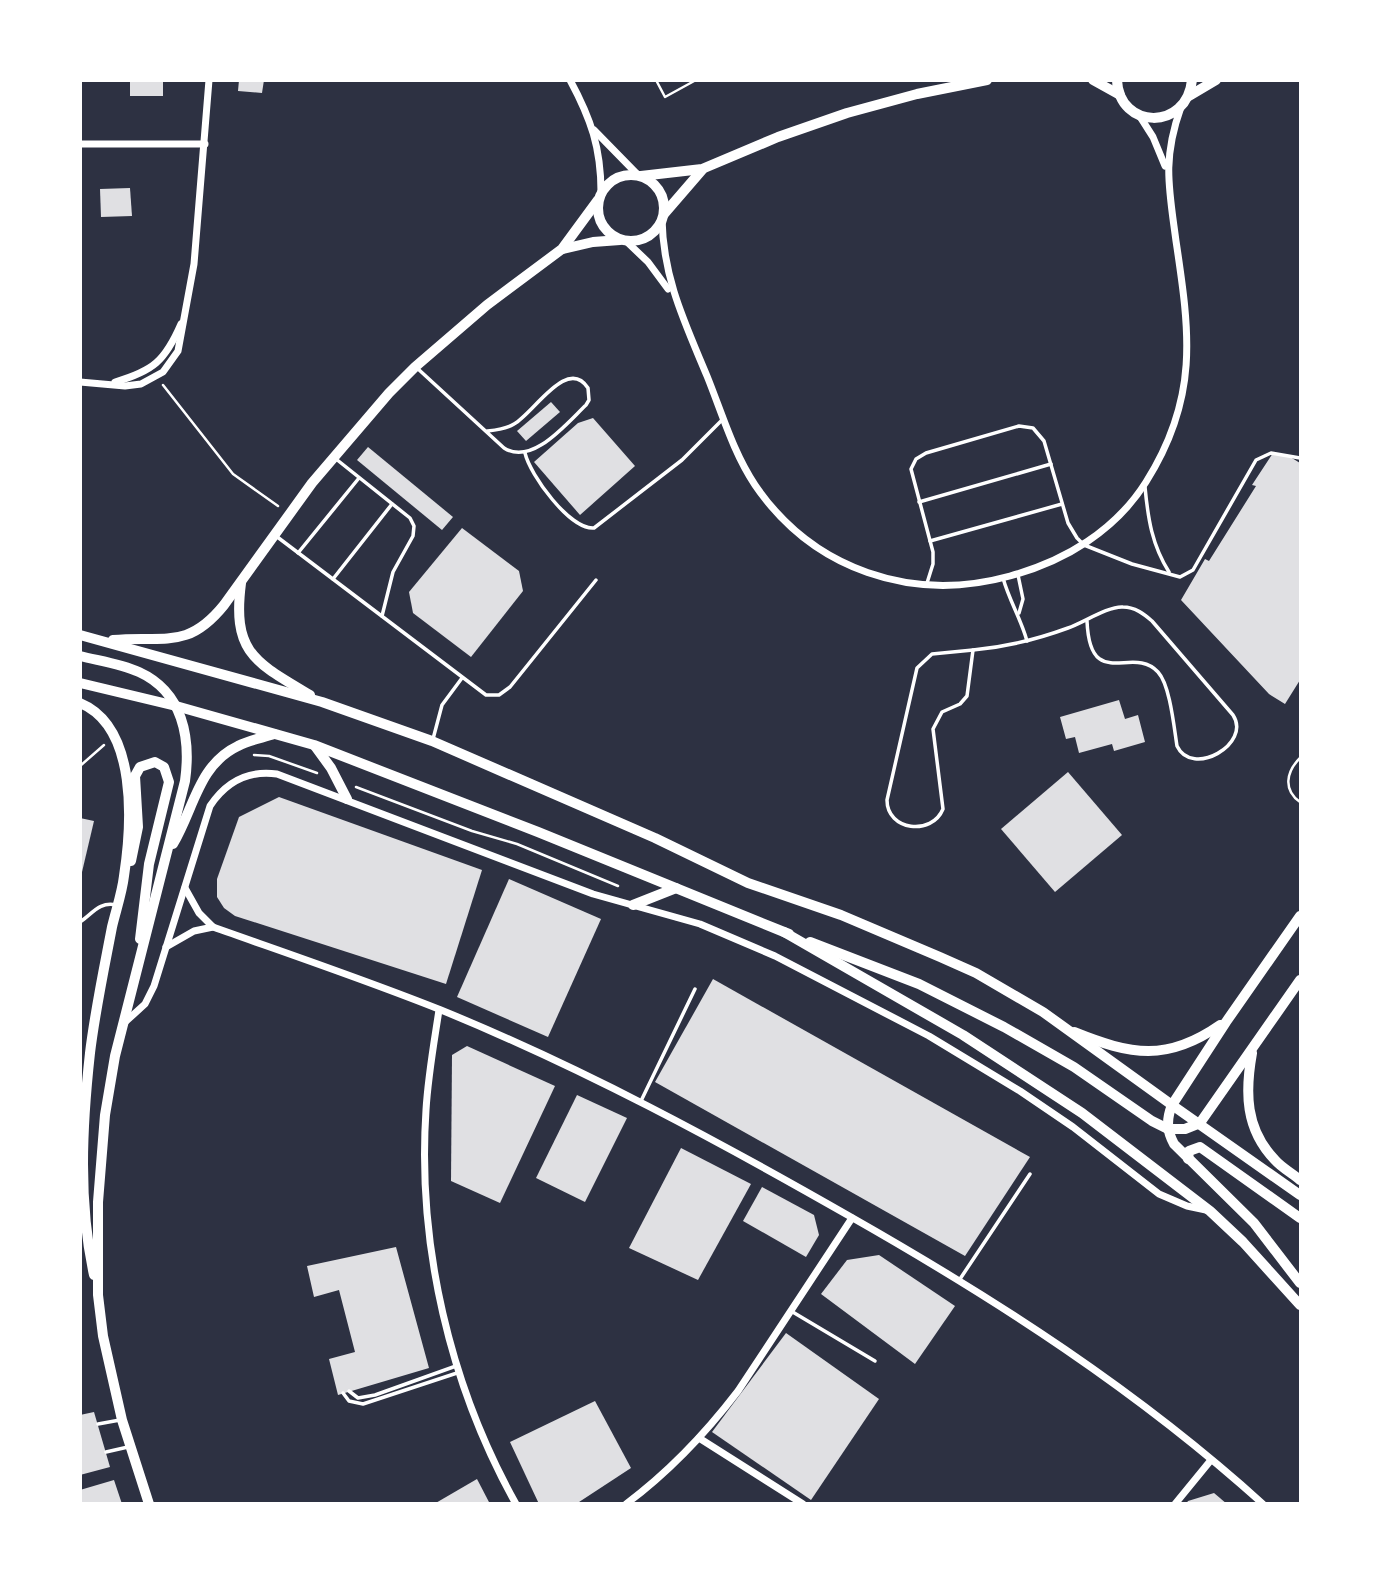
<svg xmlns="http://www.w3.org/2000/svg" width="1381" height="1584" viewBox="0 0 1381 1584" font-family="Arial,sans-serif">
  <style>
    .building { fill: #e0e0e3 }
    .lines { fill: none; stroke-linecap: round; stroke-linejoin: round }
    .path { stroke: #fff; stroke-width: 2.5 }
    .service { stroke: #fff; stroke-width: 3.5 }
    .minor { stroke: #fff; stroke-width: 7 }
    .tertiary { stroke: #fff; stroke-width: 10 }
    .secondary { stroke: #fff; stroke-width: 10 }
  </style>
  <rect width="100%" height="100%" fill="#2d3142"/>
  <g class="building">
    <rect x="130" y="80" width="33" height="16"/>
    <polygon points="239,80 264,80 262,93 238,91"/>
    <polygon points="130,188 132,216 101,217 100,189"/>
    <polygon points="551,402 560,412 526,441 517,431"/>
    <polygon points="593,418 635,466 580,515 534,462 578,423"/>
    <polygon points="368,447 453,517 442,530 357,460"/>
    <polygon points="1273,453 1287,455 1300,463 1300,680 1285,704 1269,694 1181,600 1205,559 1209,561 1256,486 1252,485"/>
    <polygon points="462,528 519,571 523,591 471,657 413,613 409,592"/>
    <polygon points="1119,700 1125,719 1138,715 1145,742 1114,751 1112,744 1079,753 1075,737 1066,739 1060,717"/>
    <polygon points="1068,772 1122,835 1055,892 1001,829"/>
    <polygon points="279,797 482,870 446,984 235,916 224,908 217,897 217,879 239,817"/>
    <polygon points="80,818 94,821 82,872 80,872"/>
    <polygon points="509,879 601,919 548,1037 457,997"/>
    <polygon points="713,979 1030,1157 965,1256 655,1082"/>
    <polygon points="467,1046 555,1086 500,1203 451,1181 452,1055"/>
    <polygon points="577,1095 627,1118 585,1202 536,1178"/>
    <polygon points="681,1148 751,1184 698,1280 629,1248"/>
    <polygon points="762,1187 814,1215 819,1235 806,1257 743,1221"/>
    <polygon points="396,1247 429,1368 338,1395 329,1359 355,1352 339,1290 314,1297 307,1266"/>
    <polygon points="879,1255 955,1306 915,1364 821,1294 847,1260"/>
    <polygon points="786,1333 879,1399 811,1500 712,1432"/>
    <polygon points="595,1401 631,1468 576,1504 539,1504 510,1442"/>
    <polygon points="94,1412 110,1467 80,1475 80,1415"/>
    <polygon points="477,1479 490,1504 434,1504"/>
    <polygon points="114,1480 122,1504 80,1504 80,1490"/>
    <polygon points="1214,1493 1227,1504 1186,1504 1188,1501"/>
  </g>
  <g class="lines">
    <g class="path">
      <polyline points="656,80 665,97 696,80"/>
      <polyline points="163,385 233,474 278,506"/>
      <polyline points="254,755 269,756 317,773"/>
      <path d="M1300,758c-14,14 -17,32 0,44"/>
      <polyline points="80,766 104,745"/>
      <polyline points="356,787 472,831 517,844 618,886"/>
    </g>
    <g class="service">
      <path d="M417,368l87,80c28,18 62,-24 82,-43l3,-5 -1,-12c-21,-32 -54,25 -74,36 -8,5 -18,6 -27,7"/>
      <path d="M525,453c5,22 45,77 69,75l88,-68 40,-40"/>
      <polyline points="336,459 410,518 414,526 413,536 393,572 382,616"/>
      <path d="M1145,487c3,32 7,58 24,85"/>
      <polyline points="919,502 1051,464"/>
      <polyline points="276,536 486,695 499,695 510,687 596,580"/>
      <polyline points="930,541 1062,504"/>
      <polyline points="298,553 359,478"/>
      <polyline points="1018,575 1023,599 1019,613"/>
      <path d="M1003,578c6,22 18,41 24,63"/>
      <polyline points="333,579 392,504"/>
      <polyline points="927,583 933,564 933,552 911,469 916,459 926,453 1019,426 1033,428 1044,441 1068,523 1077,538 1084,545 1132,564 1180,577 1193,570 1256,460 1271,453 1300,458"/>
      <path d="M973,650c33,-3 65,-11 95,-22 15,-5 40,-22 55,-21 12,0 21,7 29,14l81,94c19,29 -41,63 -56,31 -3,-19 -7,-61 -19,-74 -25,-28 -68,21 -71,-51"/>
      <path d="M973,650l-6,46 -7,8 -18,8 -9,17 10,80c-11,27 -56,22 -56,-9l30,-132 15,-14z"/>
      <polyline points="433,739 442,705 462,678"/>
      <path d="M80,922c12,-8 20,-21 36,-17"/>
      <polyline points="641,1101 695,989"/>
      <polyline points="960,1279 1030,1174"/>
      <polyline points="791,1311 875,1361"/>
      <polyline points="349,1391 358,1398 375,1395 456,1366"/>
      <polyline points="343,1393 349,1401 363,1404 457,1373"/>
      <polyline points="98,1424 120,1420"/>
      <polyline points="106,1452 128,1447"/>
    </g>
    <g class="minor">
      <path d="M570,80c21,39 31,68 31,112"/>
      <polyline points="1139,115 1153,137 1165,166"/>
      <polyline points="594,130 638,175"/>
      <polyline points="80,144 205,144"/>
      <path d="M662,219c1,59 23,104 45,157 15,37 26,76 48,109 58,85 157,118 255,91 55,-15 105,-45 136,-94 53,-84 44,-148 30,-241 -7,-53 -14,-81 5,-134"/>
      <polyline points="626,241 648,262 668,289"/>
      <polyline points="80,382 125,386 141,384 163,372 178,351 194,264 209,80"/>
      <path d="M115,382c38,-11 50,-21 66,-58"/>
      <path d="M185,888l14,25 14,14c76,27 153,53 228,83 142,58 277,131 410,207 146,83 287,174 412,287"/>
      <polyline points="166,947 194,931 213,927"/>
      <path d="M439,1010c-5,33 -11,66 -13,100 -9,135 24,276 90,394"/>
      <path d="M123,1024l22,-20 9,-18 56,-180c16,-24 38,-36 67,-32l316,120 107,30 75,32 154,80 91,55 53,36 86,67 28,12 19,4"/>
      <polyline points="699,1438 803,1504"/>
      <path d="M626,1504c43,-32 79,-70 112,-113l114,-173"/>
      <polyline points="1175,1504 1211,1460"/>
    </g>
    <g class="tertiary">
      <polyline points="1093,80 1120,95"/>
      <path d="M1117,80c2,50 70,51 75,0"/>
      <polyline points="1189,96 1216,80"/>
      <circle cx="631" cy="208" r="33"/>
      <polyline points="641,176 702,169 778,137 847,113 917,94 987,80"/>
      <polyline points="664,214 702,170"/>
      <polyline points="563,249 593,242 620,240"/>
      <path d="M241,583c-9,70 14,79 69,112"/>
      <polyline points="80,635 322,702 432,741 655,838 748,883 841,915 940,957 976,973 1043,1012 1172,1105"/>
      <path d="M113,640c50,-5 74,11 111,-35l88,-122 77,-90 26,-26 72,-62 75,-56 36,-49"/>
      <path d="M80,656c20,5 41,8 59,16 44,20 52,66 46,109l-70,275 -10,59 -7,87v93l5,41 19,84 27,84"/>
      <polyline points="80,683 176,706 314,745 538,832 789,934"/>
      <path d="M80,703c58,24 52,121 44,173 -2,17 -8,34 -12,51 -8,42 -17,84 -22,126 -8,73 -12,149 4,222"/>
      <polyline points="315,746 331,768 347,799"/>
      <path d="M173,844c21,-35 25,-79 65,-98 11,-6 24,-8 36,-12"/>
      <polyline points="131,861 138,827 135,776 140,767 155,762 164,767 169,782 149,864 140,939"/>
      <polyline points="633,905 676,888"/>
      <polyline points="810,942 919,984 1004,1027 1074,1067 1152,1121 1168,1129"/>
    </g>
    <g class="secondary">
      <path d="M1300,916l-74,106 -54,83c-6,15 -5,26 2,39l80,79 46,60"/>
      <polyline points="784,932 963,1035 1082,1113 1210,1211 1243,1242 1300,1305"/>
      <path d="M1074,1032c57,23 93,30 146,-7"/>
      <path d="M1252,1053c-7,39 -7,76 23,107 7,8 17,13 25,20"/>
      <polyline points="1172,1105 1300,1195"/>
      <polyline points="1168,1129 1185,1129 1200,1123 1300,980"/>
      <polyline points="1188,1159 1189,1151 1200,1147 1300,1218"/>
    </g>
  </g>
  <rect width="1381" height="1584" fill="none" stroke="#ffffff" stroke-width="164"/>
</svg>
